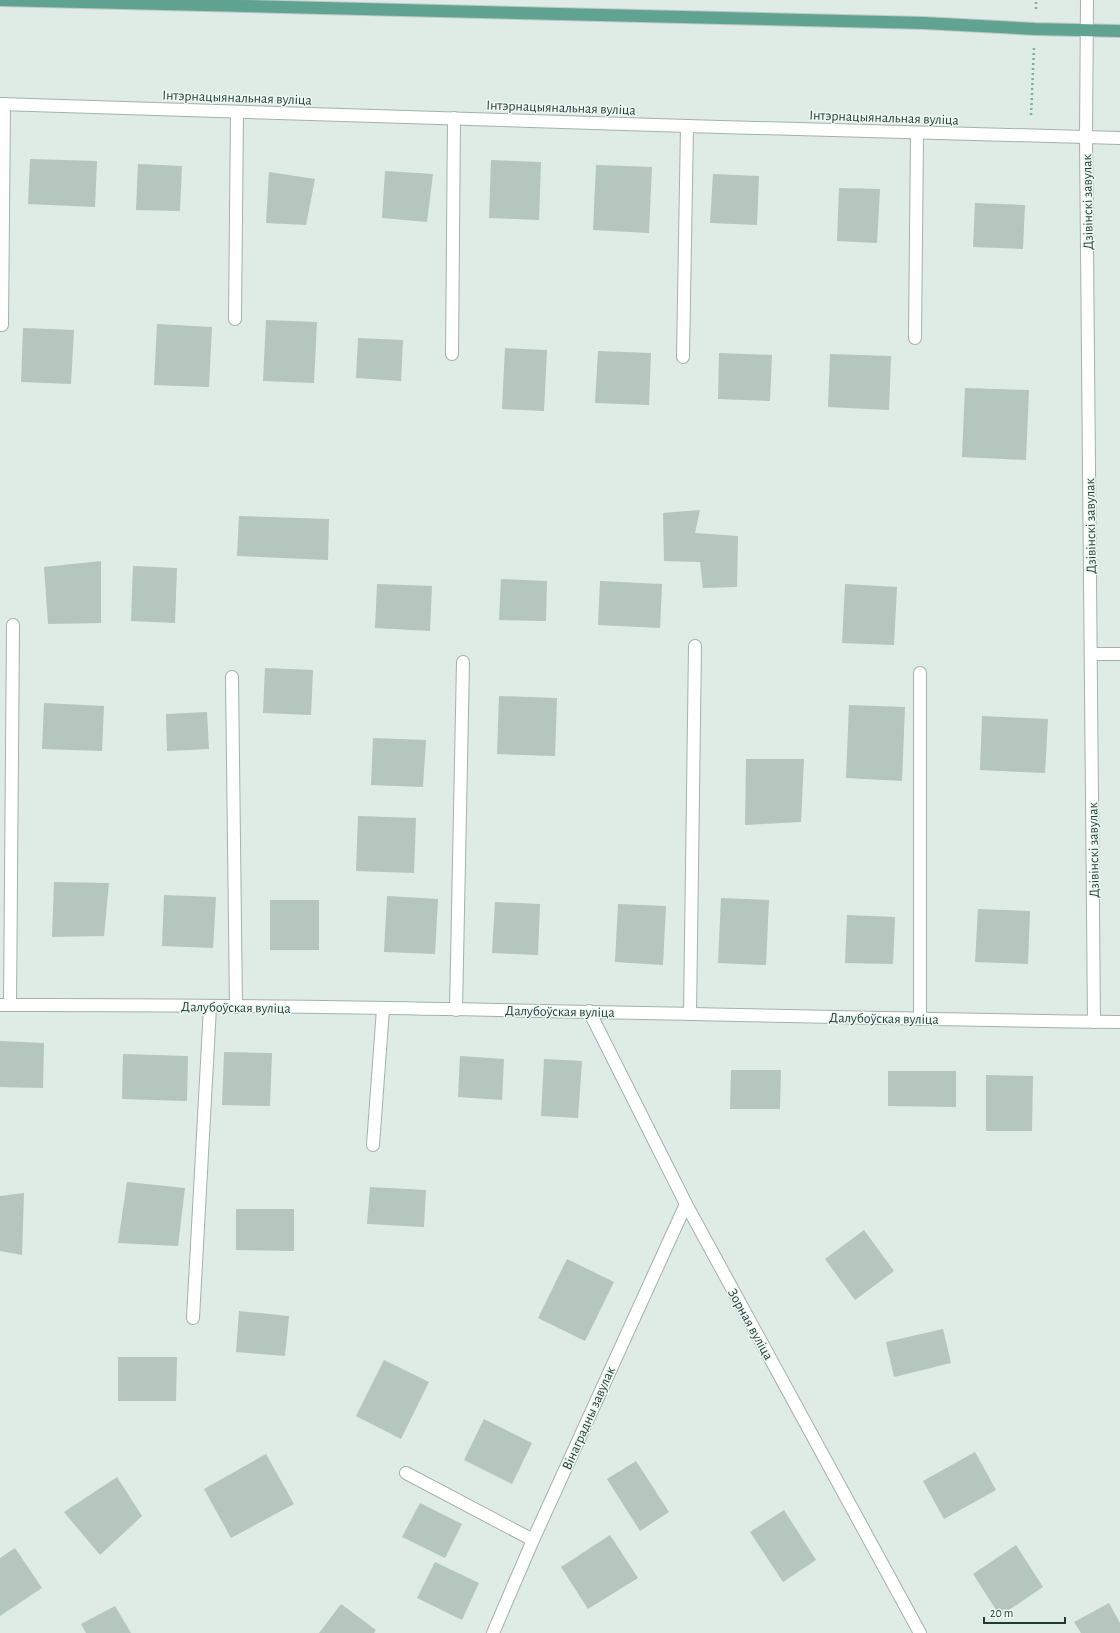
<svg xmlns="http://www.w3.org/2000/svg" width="1120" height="1633" viewBox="0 0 1120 1633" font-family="'Alegreya Sans',sans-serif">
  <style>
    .building { fill: #b4c6be }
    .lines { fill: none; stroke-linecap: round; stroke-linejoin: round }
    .minor-casing { stroke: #a2b3ac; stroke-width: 14 }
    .major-casing { stroke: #c0c8c6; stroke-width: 14 }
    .path { stroke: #7eb0a0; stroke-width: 2.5; stroke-dasharray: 2 3; stroke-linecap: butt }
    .minor { stroke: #fff; stroke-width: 12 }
    .major { stroke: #61a391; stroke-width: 12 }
    .labels { text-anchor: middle; stroke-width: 3; stroke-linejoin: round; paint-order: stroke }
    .street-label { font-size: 14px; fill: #1f3c34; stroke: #eff8f3 }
  </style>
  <rect width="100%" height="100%" fill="#dfebe5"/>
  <g class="building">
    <polygon points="30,159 97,161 95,207 28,204"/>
    <polygon points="491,160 541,162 539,220 489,218"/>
    <polygon points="138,164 182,166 180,211 136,210"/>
    <polygon points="596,165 652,167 649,233 593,230"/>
    <polygon points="385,171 433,174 427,222 382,218"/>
    <polygon points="269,172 315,179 306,225 266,223"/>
    <polygon points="713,174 759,176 757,225 710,223"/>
    <polygon points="839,188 880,189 877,243 837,241"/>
    <polygon points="975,203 1025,205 1023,249 973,247"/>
    <polygon points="266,320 317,322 314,383 263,381"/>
    <polygon points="157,324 212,327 209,387 154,385"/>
    <polygon points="23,328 74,330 71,384 21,382"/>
    <polygon points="358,338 403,340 401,381 356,378"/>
    <polygon points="505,348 547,350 544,411 502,409"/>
    <polygon points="598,351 651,353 649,405 595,403"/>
    <polygon points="719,353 772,355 770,401 718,399"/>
    <polygon points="830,354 891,356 889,410 828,407"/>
    <polygon points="965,388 1029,390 1026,460 962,457"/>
    <polygon points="700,510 695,533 738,536 737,587 703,588 700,562 664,561 663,513"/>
    <polygon points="239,516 329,519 328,560 237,556"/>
    <polygon points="101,561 101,623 48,624 44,567"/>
    <polygon points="133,566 177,568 175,623 131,621"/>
    <polygon points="501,579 547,581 546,621 499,620"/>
    <polygon points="600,581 662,584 660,628 598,625"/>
    <polygon points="377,584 432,586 430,631 375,628"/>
    <polygon points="845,584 897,587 894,645 842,643"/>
    <polygon points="265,668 313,670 311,715 263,713"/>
    <polygon points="499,696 557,698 555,756 497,754"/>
    <polygon points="44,703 104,706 102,751 42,749"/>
    <polygon points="849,705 905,707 902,781 846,778"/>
    <polygon points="207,712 209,749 167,751 166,714"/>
    <polygon points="982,716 1048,719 1045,773 980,770"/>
    <polygon points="373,738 426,740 423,787 371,785"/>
    <polygon points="746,759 804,759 801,822 745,825"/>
    <polygon points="358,816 416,818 414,873 356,871"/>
    <polygon points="54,882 109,883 104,936 52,937"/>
    <polygon points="164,895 216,897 213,948 162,946"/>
    <polygon points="387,896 438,899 435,954 384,952"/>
    <polygon points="721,898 769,900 766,965 718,963"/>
    <rect x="270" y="900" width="49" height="50"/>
    <polygon points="495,902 540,904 538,955 492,953"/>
    <polygon points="618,904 666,906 663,965 615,962"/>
    <polygon points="978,909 1030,911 1028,964 975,962"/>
    <polygon points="847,915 895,917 893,964 845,963"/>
    <polygon points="0,1041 44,1043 43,1088 0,1087"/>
    <polygon points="224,1052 272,1053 270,1106 222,1105"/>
    <polygon points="123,1054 188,1056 187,1101 122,1099"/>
    <polygon points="460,1056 504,1059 502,1100 458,1097"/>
    <polygon points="544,1059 582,1061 578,1118 541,1116"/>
    <polygon points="731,1070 781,1070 780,1109 730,1109"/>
    <polygon points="888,1071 956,1071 956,1107 888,1106"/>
    <polygon points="986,1075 1033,1076 1032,1131 986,1131"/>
    <polygon points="127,1182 185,1188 178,1246 118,1243"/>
    <polygon points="370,1187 426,1190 424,1227 367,1224"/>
    <polygon points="24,1193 22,1255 0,1251 0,1196"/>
    <polygon points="236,1209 294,1209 294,1251 236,1250"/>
    <polygon points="864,1230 894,1271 855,1300 825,1259"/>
    <polygon points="567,1259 614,1282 585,1341 538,1318"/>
    <polygon points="239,1311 289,1316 285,1356 236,1352"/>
    <polygon points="943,1329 951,1363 894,1377 886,1342"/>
    <polygon points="118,1357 177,1357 176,1401 118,1401"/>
    <polygon points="384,1360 429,1382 401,1439 356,1416"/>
    <polygon points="484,1419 532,1443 512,1484 464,1460"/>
    <polygon points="975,1452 996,1490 944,1519 923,1481"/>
    <polygon points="266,1454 294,1504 231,1538 204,1489"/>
    <polygon points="636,1461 669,1512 640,1531 607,1479"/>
    <polygon points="117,1477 142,1516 100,1555 64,1512"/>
    <polygon points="420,1503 462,1524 445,1558 402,1537"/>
    <polygon points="784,1510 816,1560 783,1582 750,1532"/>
    <polygon points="610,1535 638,1578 588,1609 561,1567"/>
    <polygon points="1016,1545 1043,1587 1000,1616 973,1574"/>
    <polygon points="15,1548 42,1588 0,1616 0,1558"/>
    <polygon points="435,1562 479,1583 462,1620 417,1598"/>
    <polygon points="1109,1603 1120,1623 1120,1633 1081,1633 1074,1622"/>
    <polygon points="341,1604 376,1630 374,1633 319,1633"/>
    <polygon points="115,1606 131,1633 86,1633 81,1624"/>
  </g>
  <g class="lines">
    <defs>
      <g id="minor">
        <polyline points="1087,0 1086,137 1094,1022"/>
        <polyline points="0,104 687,126 1120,138"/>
        <polyline points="235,319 237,112"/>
        <polyline points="2,325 4,104"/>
        <polyline points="915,338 917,133"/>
        <polyline points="452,354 454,118"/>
        <polyline points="683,357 687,126"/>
        <polyline points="1091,654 1120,654"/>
        <polyline points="232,677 236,1007"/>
        <path d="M0,1005c373,-1 747,12 1120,17"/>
        <polyline points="10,1005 13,625"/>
        <polyline points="456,1010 463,662"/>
        <polyline points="589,1011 686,1204 920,1633"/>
        <polyline points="690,1014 695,646"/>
        <polyline points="920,1019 920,673"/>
        <polyline points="373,1145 383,1009"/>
        <polyline points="193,1318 210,1007"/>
        <polyline points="406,1473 533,1540"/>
        <polyline points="493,1633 533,1540 686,1204"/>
      </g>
      <polyline id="major" points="0,0 924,23 1035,29 1120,31"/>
    </defs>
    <use href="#minor" class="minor-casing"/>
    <use href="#major" class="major-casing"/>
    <g class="path">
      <polyline points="1036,9 1036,0"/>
      <polyline points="1031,115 1034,48"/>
    </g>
    <use href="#minor" class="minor"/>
    <use href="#major" class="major"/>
  </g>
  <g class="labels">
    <g class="street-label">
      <text transform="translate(237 97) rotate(2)" y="5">Інтэрнацыянальная вуліца</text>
      <text transform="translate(561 107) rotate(2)" y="5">Інтэрнацыянальная вуліца</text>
      <text transform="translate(884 117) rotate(2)" y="5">Інтэрнацыянальная вуліца</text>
      <text transform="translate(1087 202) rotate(-91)" y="5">Дзівінскі завулак</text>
      <text transform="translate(1090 526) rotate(-91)" y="5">Дзівінскі завулак</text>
      <text transform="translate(1093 850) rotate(-91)" y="5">Дзівінскі завулак</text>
      <text transform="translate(236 1007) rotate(1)" y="5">Далубоўская вуліца</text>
      <text transform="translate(560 1011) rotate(1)" y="5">Далубоўская вуліца</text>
      <text transform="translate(884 1018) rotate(1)" y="5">Далубоўская вуліца</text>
      <text transform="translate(751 1324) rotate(61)" y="5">Зорная вуліца</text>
      <text transform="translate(588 1418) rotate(-66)" y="5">Вінаградны завулак</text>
    </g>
  </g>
  <path d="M984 1617v6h81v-6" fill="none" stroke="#1f3c34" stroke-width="2"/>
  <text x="990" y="1617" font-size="12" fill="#1f3c34" stroke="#eff8f3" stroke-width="3" paint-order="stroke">20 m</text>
</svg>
